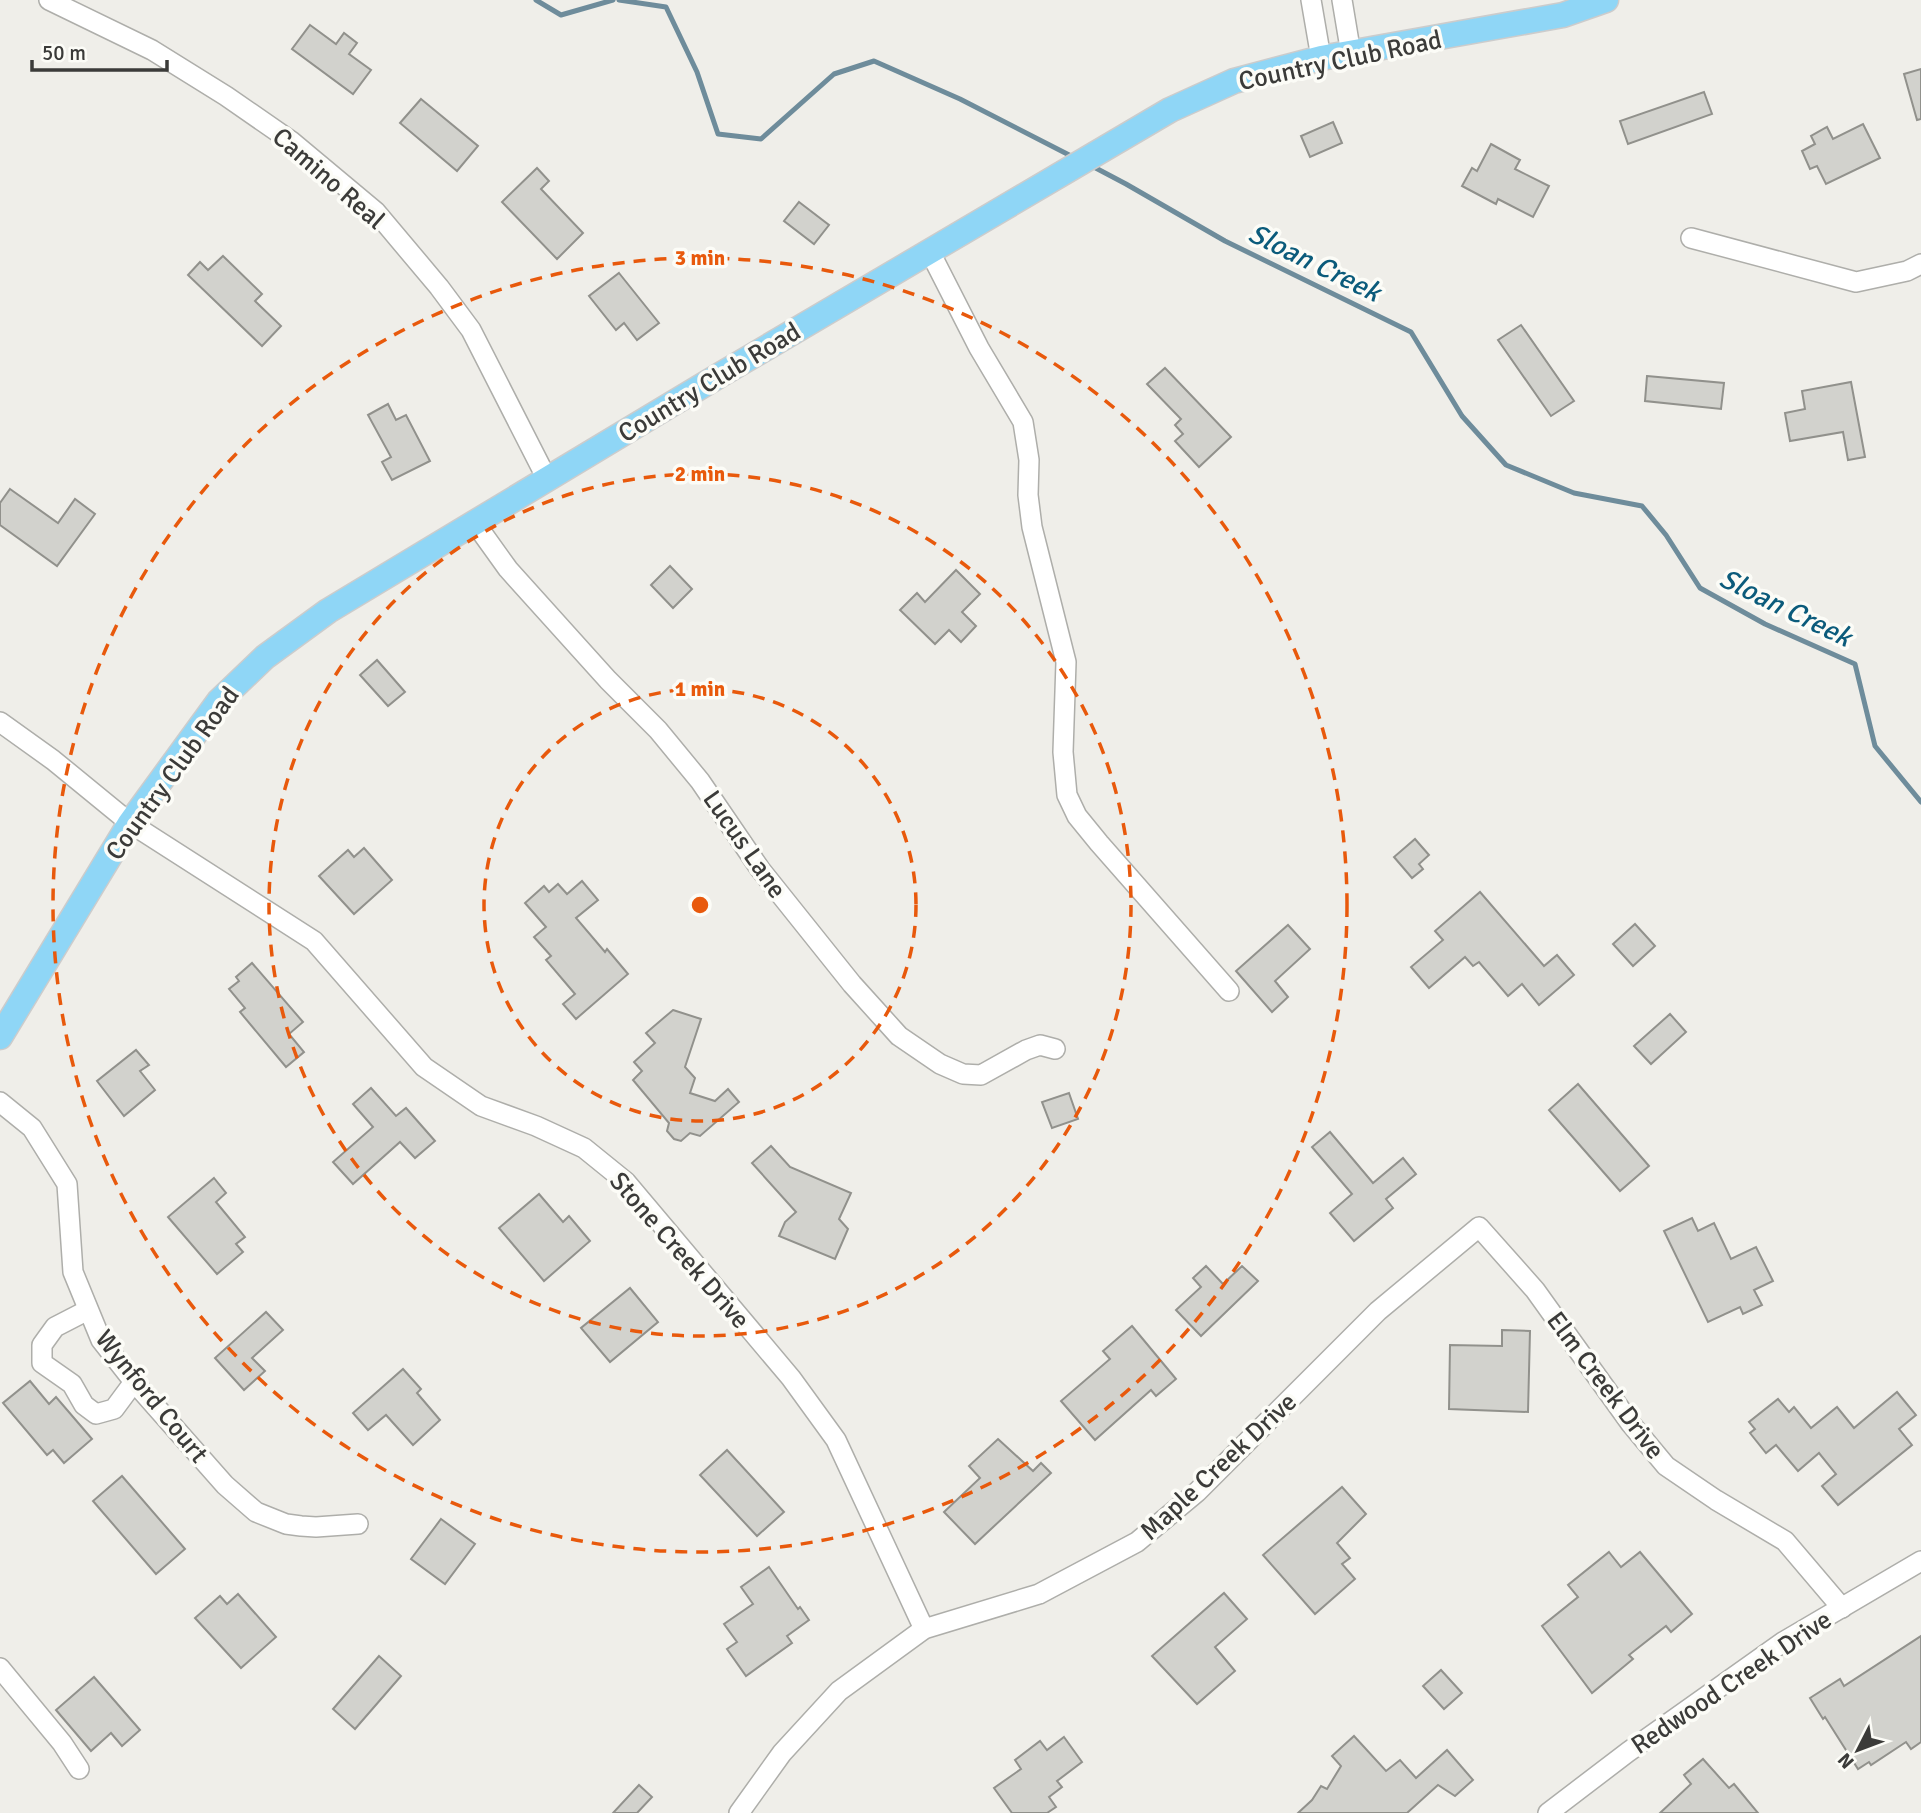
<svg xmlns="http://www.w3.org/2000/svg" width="1921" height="1813" viewBox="0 0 1921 1813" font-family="Signika,sans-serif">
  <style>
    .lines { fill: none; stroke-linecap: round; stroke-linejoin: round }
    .stream { stroke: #6e8c9b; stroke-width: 5 }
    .building { fill: #d2d2cd; stroke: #91918c; stroke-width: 2 }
    .minor-casing { stroke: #aeaeaa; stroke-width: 22 }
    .major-casing { stroke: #ccc; stroke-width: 27 }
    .minor { stroke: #fff; stroke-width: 19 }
    .major { stroke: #8fd6f6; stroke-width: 24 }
    .ring { fill: none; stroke: #e8590c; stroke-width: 3.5; stroke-dasharray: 12 9 }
    .labels { text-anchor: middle; stroke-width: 7; stroke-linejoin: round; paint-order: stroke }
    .street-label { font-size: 26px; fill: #3b3b39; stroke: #fcfcf7 }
    .water-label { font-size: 28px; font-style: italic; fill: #0b5b7b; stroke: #fcfcf7 }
    .centre { fill: #e8590c; stroke: #fcfcf7; stroke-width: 3.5 }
    .ring-label { font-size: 21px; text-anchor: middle; font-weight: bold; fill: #e8590c; stroke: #fcfcf7; stroke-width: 7; stroke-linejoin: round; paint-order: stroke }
  </style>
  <rect width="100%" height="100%" fill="#efeee9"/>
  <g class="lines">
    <g class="stream">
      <polyline points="536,0 561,15 613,0"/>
      <polyline points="619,0 666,7 697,72 718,134 761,139 834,74 874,61 960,99 1075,158"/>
      <polyline points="1090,165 1126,184 1225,241 1411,332 1462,416 1506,465 1574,493 1642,506 1666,535 1700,588 1765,624 1855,664 1875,746 1921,802"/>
    </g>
  </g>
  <g class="building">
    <polygon points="310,25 336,44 344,33 357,43 349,54 371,70 353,94 292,49"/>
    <polygon points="1921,69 1921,119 1917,120 1904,74"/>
    <polygon points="1704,92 1712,114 1628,144 1620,121"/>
    <polygon points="421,99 478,146 457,171 400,123"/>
    <polygon points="1333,122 1342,143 1310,157 1301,136"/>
    <polygon points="1863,124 1880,158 1826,184 1817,166 1810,169 1802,151 1815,144 1811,136 1827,127 1833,139"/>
    <polygon points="1491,144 1520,160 1515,169 1549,186 1533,217 1498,199 1496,204 1462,186 1472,168 1477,171"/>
    <polygon points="537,168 549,181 541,189 583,233 557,259 502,202"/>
    <polygon points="799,202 829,225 814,244 784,221"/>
    <polygon points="223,256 262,294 255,301 281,326 262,346 188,275 200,262 208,270"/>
    <polygon points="619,273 659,323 637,340 624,323 616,330 589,296"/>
    <polygon points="1521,325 1574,401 1551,416 1498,340"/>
    <polygon points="1165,368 1231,437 1199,467 1175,441 1183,434 1175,425 1181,419 1147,384"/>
    <polygon points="1647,376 1724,383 1721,409 1645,401"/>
    <polygon points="1851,382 1865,457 1848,460 1843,432 1790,441 1785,413 1805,409 1802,391"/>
    <polygon points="388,404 396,420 406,415 430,461 392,480 382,462 391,457 368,415"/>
    <polygon points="10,489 58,523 75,499 95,514 57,566 0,525 0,503"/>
    <polygon points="670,566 692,589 673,608 651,585"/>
    <polygon points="956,570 980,594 962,612 976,626 961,642 949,630 935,644 900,610 917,593 925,602"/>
    <polygon points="377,660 405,692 388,706 360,675"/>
    <polygon points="1415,839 1429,855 1419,864 1423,869 1412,878 1394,857"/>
    <polygon points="364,848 392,880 354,914 319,876 348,850 354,857"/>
    <polygon points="582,881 598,900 576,918 605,952 607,949 628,974 576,1019 563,1004 575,994 546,960 551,956 534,937 546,927 525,903 544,886 549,892 558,884 567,894"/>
    <polygon points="1480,892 1544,966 1557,955 1574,975 1539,1005 1522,984 1508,996 1479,962 1473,966 1465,957 1429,988 1411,967 1443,940 1435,931"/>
    <polygon points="1635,924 1655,946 1633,966 1613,944"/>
    <polygon points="1288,925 1310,949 1275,981 1288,997 1272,1012 1236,971"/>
    <polygon points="252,963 303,1022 289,1034 304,1052 286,1067 240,1012 245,1008 229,989 239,981 236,977"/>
    <polygon points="673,1010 701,1019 685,1067 695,1078 690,1093 715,1101 728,1089 739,1102 700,1136 690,1133 681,1141 674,1139 667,1131 669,1123 633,1080 642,1071 634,1062 655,1043 646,1033"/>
    <polygon points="1670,1014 1686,1032 1651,1064 1634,1046"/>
    <polygon points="136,1050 149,1065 140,1071 155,1090 124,1116 97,1081"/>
    <polygon points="1578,1084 1649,1166 1620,1191 1549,1110"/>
    <polygon points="371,1088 396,1116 406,1108 435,1141 415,1158 400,1142 353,1184 333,1162 373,1127 353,1104"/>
    <polygon points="1069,1093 1078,1119 1052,1128 1042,1102"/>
    <polygon points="1330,1132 1373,1183 1403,1158 1416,1174 1386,1199 1393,1208 1354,1241 1330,1213 1352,1194 1312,1147"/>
    <polygon points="771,1146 790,1167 851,1193 839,1219 848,1229 835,1259 779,1236 785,1222 796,1212 752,1163"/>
    <polygon points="214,1178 226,1193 216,1202 245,1237 236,1244 243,1252 217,1274 168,1217"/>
    <polygon points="539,1194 563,1222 569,1216 590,1241 544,1281 499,1228"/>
    <polygon points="1692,1218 1698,1231 1714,1223 1731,1259 1756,1247 1773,1281 1754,1290 1762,1305 1743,1314 1740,1307 1708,1322 1664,1231"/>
    <polygon points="1206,1266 1223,1284 1242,1266 1258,1281 1201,1336 1176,1310 1201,1287 1193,1278"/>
    <polygon points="630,1288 658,1322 610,1362 581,1328"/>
    <polygon points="266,1312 283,1330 252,1358 265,1371 244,1390 215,1358"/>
    <polygon points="1132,1326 1176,1379 1156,1396 1151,1390 1095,1440 1061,1401 1110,1359 1103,1351"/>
    <polygon points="1502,1330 1530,1331 1528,1412 1449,1409 1450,1345 1502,1346"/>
    <polygon points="403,1369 421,1389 417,1393 440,1420 413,1445 386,1415 368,1430 353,1413"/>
    <polygon points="30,1381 49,1404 56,1397 92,1439 64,1463 53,1450 47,1455 3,1403"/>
    <polygon points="1897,1392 1916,1415 1899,1429 1912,1445 1838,1505 1822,1486 1836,1474 1819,1453 1798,1471 1776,1445 1766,1453 1750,1433 1755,1429 1749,1422 1778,1399 1789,1412 1794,1407 1811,1428 1837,1407 1854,1428"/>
    <polygon points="998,1439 1033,1471 1041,1463 1051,1473 975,1544 944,1512 980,1478 969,1466"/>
    <polygon points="727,1450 784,1512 757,1536 700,1475"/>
    <polygon points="122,1476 185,1549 156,1574 93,1501"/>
    <polygon points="1342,1487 1366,1514 1337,1543 1350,1558 1342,1564 1355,1579 1315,1614 1263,1555"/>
    <polygon points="441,1519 475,1544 445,1584 411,1559"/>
    <polygon points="1609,1552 1621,1567 1640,1552 1692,1614 1671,1632 1666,1626 1629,1655 1633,1659 1592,1693 1542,1626 1578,1597 1568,1585"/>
    <polygon points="769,1567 798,1609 800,1607 809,1620 787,1636 792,1643 746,1676 727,1649 737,1642 724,1624 753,1604 741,1587"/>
    <polygon points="1224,1593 1247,1619 1215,1647 1235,1671 1197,1704 1152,1656"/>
    <polygon points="238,1594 276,1637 241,1668 195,1618 220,1596 227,1604"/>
    <polygon points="1921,1636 1921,1742 1911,1749 1906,1742 1871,1765 1869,1762 1858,1769 1825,1717 1823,1719 1810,1698 1840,1679 1844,1686"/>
    <polygon points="379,1656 401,1676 355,1729 333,1709"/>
    <polygon points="1441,1670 1462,1693 1444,1709 1423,1686"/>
    <polygon points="94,1677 140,1730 122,1746 111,1733 91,1751 56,1710"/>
    <polygon points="1354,1736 1386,1771 1400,1760 1416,1778 1447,1750 1473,1780 1455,1796 1438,1785 1407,1813 1298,1813 1312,1800 1321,1786 1327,1789 1341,1766 1332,1756"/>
    <polygon points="1064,1737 1082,1762 1057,1781 1062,1787 1049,1797 1056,1807 1047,1813 1012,1813 994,1788 1021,1769 1015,1760 1040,1741 1047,1750"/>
    <polygon points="1703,1759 1729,1788 1734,1784 1758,1813 1660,1813 1691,1784 1684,1775"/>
    <polygon points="639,1785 652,1797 637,1813 613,1813"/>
  </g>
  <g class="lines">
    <defs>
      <g id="minor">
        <polyline points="49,0 152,50 226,96 291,141 376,212 439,287 471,330 547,479"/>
        <polyline points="1311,0 1321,58"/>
        <polyline points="1342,0 1351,54"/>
        <polyline points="1691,238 1856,282 1907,271 1921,264"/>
        <polyline points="930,252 979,348 1023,422 1029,460 1028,495 1032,527 1066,662 1063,752 1067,795 1077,816 1099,843 1229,991"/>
        <polyline points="475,523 508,569 608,680 658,730 700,781 760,869 852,984 899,1036 940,1064 963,1074 981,1075 1026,1050 1040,1045 1055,1049"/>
        <polyline points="0,722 53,760 130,823 314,941 424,1067 481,1106 536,1126 584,1148 626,1182 791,1378 836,1440 924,1629"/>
        <polyline points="0,1102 32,1128 67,1184 73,1272 101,1340 134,1382 225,1485 256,1512 286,1524 301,1526 316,1527 358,1524"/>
        <polyline points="88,1310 55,1327 42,1345 42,1363 72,1384 84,1405 96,1414 114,1409 134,1382"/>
        <polyline points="0,1668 62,1743 79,1769"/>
        <polyline points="739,1813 782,1753 839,1691 924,1629 1039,1594 1137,1542 1197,1492 1378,1311 1479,1227 1535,1290 1631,1424 1666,1466 1716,1500 1785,1541 1842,1608"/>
        <polyline points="1548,1813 1628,1752 1783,1642 1921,1561"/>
      </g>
      <polyline id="major" points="0,1037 130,823 219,701 265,657 328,611 720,375 1170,110 1234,81 1321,58 1563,15 1606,0"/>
    </defs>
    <use href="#minor" class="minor-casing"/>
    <use href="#major" class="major-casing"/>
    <use href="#minor" class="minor"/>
    <use href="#major" class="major"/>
  </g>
  <g class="ring">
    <circle cx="700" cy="905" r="216"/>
    <circle cx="700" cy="905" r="431"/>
    <circle cx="700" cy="905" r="647"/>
  </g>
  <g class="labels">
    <g class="street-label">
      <text transform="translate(1340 60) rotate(-12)" y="9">Country Club Road</text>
      <text transform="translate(329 178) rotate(41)" y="9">Camino Real</text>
      <text transform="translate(709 382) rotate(-31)" y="9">Country Club Road</text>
      <text transform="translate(172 773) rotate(-54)" y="9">Country Club Road</text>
      <text transform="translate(745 844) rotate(55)" y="9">Lucus Lane</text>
      <text transform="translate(680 1250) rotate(49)" y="9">Stone Creek Drive</text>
      <text transform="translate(1606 1385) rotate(53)" y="9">Elm Creek Drive</text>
      <text transform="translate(152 1396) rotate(51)" y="9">Wynford Court</text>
      <text transform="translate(1218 1466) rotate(-43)" y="9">Maple Creek Drive</text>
      <text transform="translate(1731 1682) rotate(-34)" y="9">Redwood Creek Drive</text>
    </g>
    <g class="water-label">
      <text transform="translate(1315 262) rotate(26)" y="10">Sloan Creek</text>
      <text transform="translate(1786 607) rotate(26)" y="10">Sloan Creek</text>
    </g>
  </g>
  <circle cx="700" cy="905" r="10" class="centre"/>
  <g class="ring-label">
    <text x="700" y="265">3 min</text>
    <text x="700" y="481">2 min</text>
    <text x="700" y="696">1 min</text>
  </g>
  <g transform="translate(1858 1750) rotate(228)" stroke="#fcfcf7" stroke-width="5" paint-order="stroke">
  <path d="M0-5L12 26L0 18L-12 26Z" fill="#3b3b39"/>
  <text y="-10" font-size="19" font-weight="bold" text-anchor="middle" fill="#3b3b39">N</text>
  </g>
  <path d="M32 60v10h135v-10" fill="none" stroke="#3b3b39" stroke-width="3.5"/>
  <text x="42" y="60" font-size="21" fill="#3b3b39" stroke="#fcfcf7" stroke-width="5" paint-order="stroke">50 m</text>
</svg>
